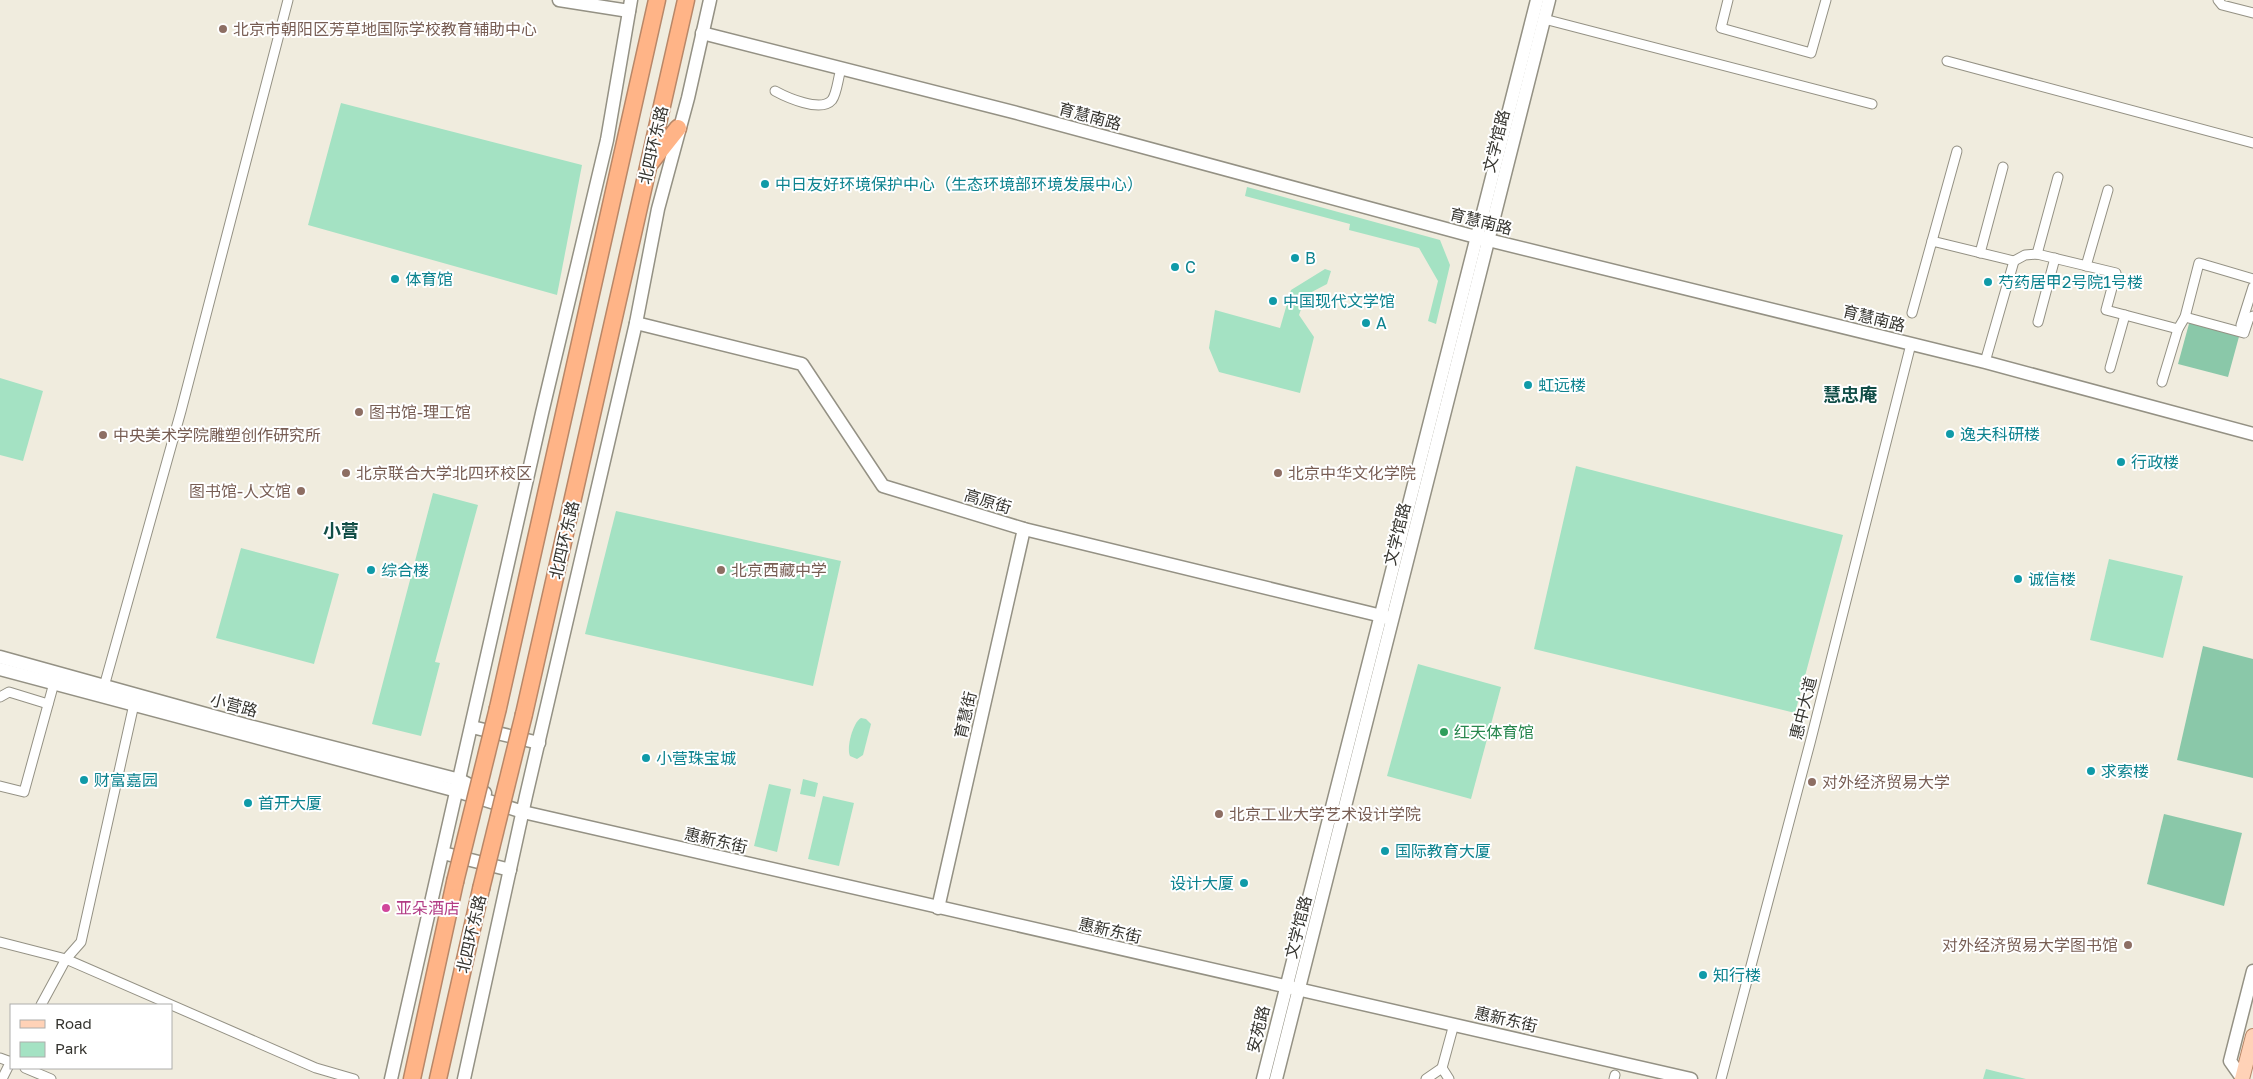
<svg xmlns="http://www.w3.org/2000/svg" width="2253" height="1079" viewBox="0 0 2253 1079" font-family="'Golos Text','Noto Sans SC',sans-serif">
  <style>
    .green { fill: #a4e2c3 }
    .forest { fill: #8ac8a9 }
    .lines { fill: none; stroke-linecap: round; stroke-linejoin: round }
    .street-casing { stroke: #949184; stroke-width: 11 }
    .secondary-casing { stroke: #949184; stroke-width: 15 }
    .primary-casing { stroke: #b88768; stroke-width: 16 }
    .highway-casing { stroke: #b88768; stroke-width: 19 }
    .street { stroke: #fff; stroke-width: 9 }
    .secondary { stroke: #fff; stroke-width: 12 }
    .primary { stroke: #ffd2b7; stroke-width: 14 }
    .highway { stroke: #ffb487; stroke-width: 16 }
    .highway-bridge-casing { stroke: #b88768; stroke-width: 19; stroke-linecap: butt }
    .highway-bridge { stroke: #ffb487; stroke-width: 16 }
    .education-dot { fill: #8d6e63; stroke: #fff; stroke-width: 2 }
    .culture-dot { fill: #0f9aa8; stroke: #fff; stroke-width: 2 }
    .leisure-dot { fill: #2e9e5b; stroke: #fff; stroke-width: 2 }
    .hotel-dot { fill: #d1479c; stroke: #fff; stroke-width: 2 }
    .labels { text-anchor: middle; stroke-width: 4; stroke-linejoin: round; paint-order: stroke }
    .education-label { font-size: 16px; fill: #785e54; stroke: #fff; text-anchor: start }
    .street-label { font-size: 16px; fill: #35342f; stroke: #fff }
    .culture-label { font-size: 16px; fill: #0d838f; stroke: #fff; text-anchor: start }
    .leisure-label { font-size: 16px; fill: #27864d; stroke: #fff; text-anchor: start }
    .hotel-label { font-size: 16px; fill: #b23c85; stroke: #fff; text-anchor: start }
    .neighbourhood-label { font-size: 18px; font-weight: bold; fill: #114d47; stroke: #fff }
  </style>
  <rect width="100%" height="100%" fill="#f0ecde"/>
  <g class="green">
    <polygon points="341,103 582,165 557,295 308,225"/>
    <polygon points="1247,187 1440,240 1450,265 1436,324 1428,321 1438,281 1419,248 1349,230 1350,224 1245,196"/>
    <polygon points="1325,269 1331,271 1327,284 1306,295 1299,315 1314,337 1300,393 1219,372 1209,348 1215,310 1280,328 1291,290"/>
    <polygon points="0,378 43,391 23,461 0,455"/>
    <polygon points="1576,466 1843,535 1795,713 1534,649"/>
    <polygon points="433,493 478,505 435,662 440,663 421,736 372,724"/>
    <polygon points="616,511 841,561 813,686 585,634"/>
    <polygon points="241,548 339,574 314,664 216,638"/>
    <polygon points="2109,559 2183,576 2163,658 2090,640"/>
    <polygon points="1418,664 1501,687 1471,799 1387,776"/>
    <path d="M861,718l5,1 5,5 -8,31 -6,4 -7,-3c-4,-8 3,-34 11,-38z"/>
    <polygon points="803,779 818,783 815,797 800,794"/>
    <polygon points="769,784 791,789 777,852 754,846"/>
    <polygon points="823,796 854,803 839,866 808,859"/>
    <polygon points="1986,1069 2026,1079 1983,1079"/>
  </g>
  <g class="forest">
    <polygon points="2190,320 2240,333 2228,377 2178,364"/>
    <polygon points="2203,646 2253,659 2253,778 2177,760"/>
    <polygon points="2164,814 2242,833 2224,906 2147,884"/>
  </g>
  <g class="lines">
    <defs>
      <g id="street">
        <polyline points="1728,0 1721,28 1811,53 1826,0"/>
        <polyline points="2218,0 2222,5 2253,13"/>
        <polyline points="1544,19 1872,104"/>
        <polyline points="1947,61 2253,143"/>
        <path d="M775,91c11,6 46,22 57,9 5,-7 6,-22 9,-31"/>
        <polyline points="1932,241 1957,151"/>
        <polyline points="1980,253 2003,167"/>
        <polyline points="2037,254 2058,177"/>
        <polyline points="2014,261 2025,255 2037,254 2116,273 2106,310 2178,329 2185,317 2244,333 2249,318 2253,316"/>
        <polyline points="2086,266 2108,190"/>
        <polyline points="1912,313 1932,241 2014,261 1985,362"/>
        <polyline points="2185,317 2199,263 2253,279"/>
        <polyline points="2038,322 2055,258"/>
        <polyline points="2241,325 2253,287"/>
        <polyline points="2110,368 2125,315"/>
        <polyline points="2162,382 2178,329"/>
        <polyline points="103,690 181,411 288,0"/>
        <polyline points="0,697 9,692 48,704"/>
        <polyline points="0,786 24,792 54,683"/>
        <polyline points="0,942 66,959 316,1068 354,1079"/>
        <polyline points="41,1005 66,959 81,942 134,704 132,701"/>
        <polyline points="0,1058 11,1062"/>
        <polyline points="25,1068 51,1079"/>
        <polyline points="2,1079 11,1061"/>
        <polyline points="1426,1079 1442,1068"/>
        <polyline points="1449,1079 1442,1068 1454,1024"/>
        <polyline points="1614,1079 1615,1075"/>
        <polyline points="1721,1079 1810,743 1911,344"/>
      </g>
      <g id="secondary">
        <polyline points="559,0 629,11"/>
        <polyline points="702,33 1017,113 1476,237 1985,362 2253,434"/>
        <polyline points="636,323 802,364 883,486 1024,529 1386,617"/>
        <polyline points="0,657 249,726 460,780 485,793"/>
        <polyline points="0,669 457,791 523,812 1691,1079"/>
        <polyline points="472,727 539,743"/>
        <polyline points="443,853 510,870"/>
        <polyline points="938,908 1024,529"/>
        <polyline points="2242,1078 2230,1061 2253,971"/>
        <polyline points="391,1079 542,413 607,140 631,0"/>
        <polyline points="464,1079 526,796 636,323 658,209 688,98 710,0"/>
        <polyline points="1263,1079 1537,0"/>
        <polyline points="1276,1079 1549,0"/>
      </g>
      <polyline id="primary" points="2242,1079 2253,1036"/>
      <g id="highway">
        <polyline points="651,162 678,128"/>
        <polyline points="498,708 657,0"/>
        <polyline points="524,714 686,0"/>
        <polyline points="412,1079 455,882"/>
        <polyline points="438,1079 481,889"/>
      </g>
    </defs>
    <use href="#street" class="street-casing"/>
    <use href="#secondary" class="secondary-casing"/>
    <use href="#primary" class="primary-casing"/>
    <use href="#highway" class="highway-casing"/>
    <use href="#street" class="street"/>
    <use href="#secondary" class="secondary"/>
    <use href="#primary" class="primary"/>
    <use href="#highway" class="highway"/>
    <defs>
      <g id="highway-bridge">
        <polyline points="455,882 498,708"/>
        <polyline points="481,889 524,714"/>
      </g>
    </defs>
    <use href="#highway-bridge" class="highway-bridge-casing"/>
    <use href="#highway-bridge" class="highway-bridge"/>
  </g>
  <g class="education-dot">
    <circle cx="223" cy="29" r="5"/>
    <circle cx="359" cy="412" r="5"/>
    <circle cx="103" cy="435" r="5"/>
    <circle cx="346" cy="473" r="5"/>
    <circle cx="1278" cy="473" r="5"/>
    <circle cx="301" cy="491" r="5"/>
    <circle cx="721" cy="570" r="5"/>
    <circle cx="1812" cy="782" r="5"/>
    <circle cx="1219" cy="814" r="5"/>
    <circle cx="2128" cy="945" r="5"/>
  </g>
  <g class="culture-dot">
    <circle cx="765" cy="184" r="5"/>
    <circle cx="1295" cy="258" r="5"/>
    <circle cx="1175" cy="267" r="5"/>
    <circle cx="395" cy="279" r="5"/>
    <circle cx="1988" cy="282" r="5"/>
    <circle cx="1273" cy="301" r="5"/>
    <circle cx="1366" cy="323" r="5"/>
    <circle cx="1528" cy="385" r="5"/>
    <circle cx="1950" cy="434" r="5"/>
    <circle cx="2121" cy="462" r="5"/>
    <circle cx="371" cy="570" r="5"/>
    <circle cx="2018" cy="579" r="5"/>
    <circle cx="646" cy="758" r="5"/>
    <circle cx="2091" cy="771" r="5"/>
    <circle cx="84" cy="780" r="5"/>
    <circle cx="248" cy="803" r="5"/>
    <circle cx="1385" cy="851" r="5"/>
    <circle cx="1244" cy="883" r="5"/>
    <circle cx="1703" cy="975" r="5"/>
  </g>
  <circle class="leisure-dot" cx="1444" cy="732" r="5"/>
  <circle class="hotel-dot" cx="386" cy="908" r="5"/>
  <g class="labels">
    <g class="education-label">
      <text x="233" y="35">北京市朝阳区芳草地国际学校教育辅助中心</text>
      <text x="369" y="418">图书馆-理工馆</text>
      <text x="113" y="441">中央美术学院雕塑创作研究所</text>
      <text x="356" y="479">北京联合大学北四环校区</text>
      <text x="1288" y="479">北京中华文化学院</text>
      <text x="291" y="497" text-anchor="end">图书馆-人文馆</text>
      <text x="731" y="576">北京西藏中学</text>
      <text x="1822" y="788">对外经济贸易大学</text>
      <text x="1229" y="820">北京工业大学艺术设计学院</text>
      <text x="2118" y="951" text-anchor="end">对外经济贸易大学图书馆</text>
    </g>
    <g class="street-label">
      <text transform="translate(1090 116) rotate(15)" y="6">育慧南路</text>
      <text transform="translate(1496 141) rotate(-76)" y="6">文学馆路</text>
      <text transform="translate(653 145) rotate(-77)" y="6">北四环东路</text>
      <text transform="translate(1481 221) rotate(14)" y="6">育慧南路</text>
      <text transform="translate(1874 318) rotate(14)" y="6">育慧南路</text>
      <text transform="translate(988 501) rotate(17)" y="6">高原街</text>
      <text transform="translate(1397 534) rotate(-76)" y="6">文学馆路</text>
      <text transform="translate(564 540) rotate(-77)" y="6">北四环东路</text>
      <text transform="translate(234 705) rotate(15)" y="6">小营路</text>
      <text transform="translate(1803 708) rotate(-76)" y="6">惠中大道</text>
      <text transform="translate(965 715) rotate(-77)" y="6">育慧街</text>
      <text transform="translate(716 840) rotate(13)" y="6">惠新东街</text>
      <text transform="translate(1298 927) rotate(-76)" y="6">文学馆路</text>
      <text transform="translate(1110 930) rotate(13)" y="6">惠新东街</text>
      <text transform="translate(471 934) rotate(-77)" y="6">北四环东路</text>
      <text transform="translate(1506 1019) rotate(13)" y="6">惠新东街</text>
      <text transform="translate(1258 1029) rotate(-76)" y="6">安苑路</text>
    </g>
    <g class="culture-label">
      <text x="775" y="190">中日友好环境保护中心（生态环境部环境发展中心）</text>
      <text x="1305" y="264">B</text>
      <text x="1185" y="273">C</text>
      <text x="405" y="285">体育馆</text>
      <text x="1998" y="288">芍药居甲2号院1号楼</text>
      <text x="1283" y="307">中国现代文学馆</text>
      <text x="1376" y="329">A</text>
      <text x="1538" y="391">虹远楼</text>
      <text x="1960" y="440">逸夫科研楼</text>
      <text x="2131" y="468">行政楼</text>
      <text x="381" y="576">综合楼</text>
      <text x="2028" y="585">诚信楼</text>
      <text x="656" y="764">小营珠宝城</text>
      <text x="2101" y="777">求索楼</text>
      <text x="94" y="786">财富嘉园</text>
      <text x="258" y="809">首开大厦</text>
      <text x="1395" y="857">国际教育大厦</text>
      <text x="1234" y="889" text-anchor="end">设计大厦</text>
      <text x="1713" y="981">知行楼</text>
    </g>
    <g class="leisure-label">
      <text x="1454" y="738">红天体育馆</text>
    </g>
    <g class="hotel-label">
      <text x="396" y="914">亚朵酒店</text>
    </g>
    <g class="neighbourhood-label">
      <text x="1850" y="401">慧忠庵</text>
      <text x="341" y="537">小营</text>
    </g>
  </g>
  <rect x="10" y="1004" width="162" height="65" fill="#ffffff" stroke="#aeaeac"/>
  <rect x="20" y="1020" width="25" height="8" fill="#ffd2b7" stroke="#aeaeac"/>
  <text x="55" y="1029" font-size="15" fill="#35342f">Road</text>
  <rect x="20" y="1042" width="25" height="15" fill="#a4e2c3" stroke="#aeaeac"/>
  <text x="55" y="1054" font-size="15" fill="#35342f">Park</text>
</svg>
